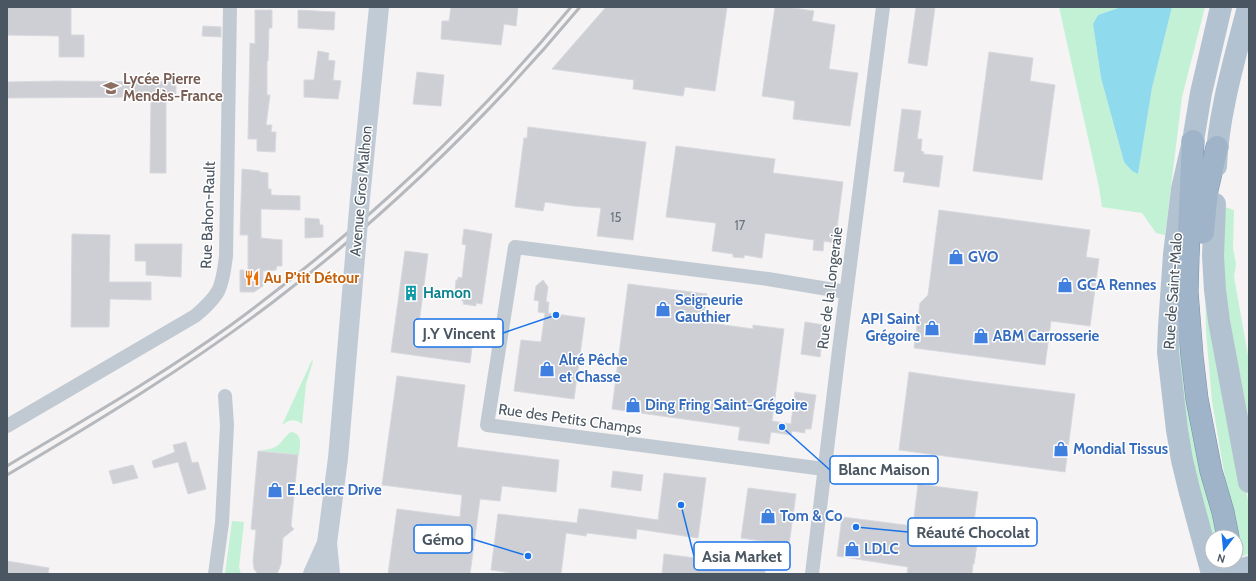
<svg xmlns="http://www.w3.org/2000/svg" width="1256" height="581" viewBox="0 0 1256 581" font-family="Cabin,sans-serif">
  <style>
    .green { fill: #c3f1d5 }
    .water { fill: #90daee }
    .building { fill: #cdcfd5; stroke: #d7d9de }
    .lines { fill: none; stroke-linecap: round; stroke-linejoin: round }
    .trunk-casing { stroke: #7690ad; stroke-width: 23 }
    .minor { stroke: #c1cad2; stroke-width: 14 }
    .secondary { stroke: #c1cbd6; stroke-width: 20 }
    .primary { stroke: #b3c2d1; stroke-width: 22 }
    .trunk { stroke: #9fb4c9; stroke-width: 22 }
    .rail { stroke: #b5b8bd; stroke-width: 3 }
    .secondary-bridge { stroke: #c1cbd6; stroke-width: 20 }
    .labels { text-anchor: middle; stroke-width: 3; stroke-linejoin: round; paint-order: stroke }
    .number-label { font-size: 13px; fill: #6b747e }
    .education-label { font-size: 15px; font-weight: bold; fill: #785e54; stroke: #fff; text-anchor: start }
    .street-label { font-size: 15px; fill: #4a5661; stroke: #fff }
    .shop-label { font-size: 15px; font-weight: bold; fill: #366cbe; stroke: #fff; text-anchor: start }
    .food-label { font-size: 15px; font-weight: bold; fill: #c56008; stroke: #fff; text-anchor: start }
    .culture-label { font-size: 15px; font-weight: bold; fill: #0d838f; stroke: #fff; text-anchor: start }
    .leader { fill: none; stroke: #1a73e8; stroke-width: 1.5 }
    .callout-dot { fill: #1a73e8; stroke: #fff; stroke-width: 1.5 }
    .callout { fill: #fff; stroke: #1a73e8; stroke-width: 1.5 }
    .callout-label { font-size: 16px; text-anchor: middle; font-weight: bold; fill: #4a5661 }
  </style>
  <rect width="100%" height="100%" fill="#f5f3f3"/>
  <g class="green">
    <polygon points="1059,7 1121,7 1098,15 1093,24 1101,78 1124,162 1132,171 1138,173 1152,88 1172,7 1205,7 1182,97 1165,235 1156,233 1142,213 1102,207 1099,187"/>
    <polygon points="1225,207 1234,210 1233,248 1236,264 1234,277 1249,361 1249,421 1234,344 1224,288 1223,272"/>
    <polygon points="1185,219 1220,537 1212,537 1203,515 1177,386"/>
    <polygon points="1205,284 1220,352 1249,506 1249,554 1241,557 1228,496 1212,401 1206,331"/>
    <path d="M312,360l1,1 -7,23 -4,40c-8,-6 -13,-4 -20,1z"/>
    <path d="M291,432c12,1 9,14 8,23l-41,-5c10,0 18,-1 24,-9 3,-3 5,-7 9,-9z"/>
    <polygon points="232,521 244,522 239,567 241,574 225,574"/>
  </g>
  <polygon class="water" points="1121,7 1172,7 1152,88 1138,174 1132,171 1124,162 1101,78 1093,24 1098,15"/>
  <g class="building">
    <polygon points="7,7 71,7 71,35 84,35 84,57 59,57 59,36 7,35"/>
    <polygon points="451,7 518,7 516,26 504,24 501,45 441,39 442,21 449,21"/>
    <polygon points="606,7 727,7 715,91 685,87 683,96 633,89 634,80 552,69"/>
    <polygon points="775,7 786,7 814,11 812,21 835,25 829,69 858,73 850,126 793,119 795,101 762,96"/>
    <polygon points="916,7 935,7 927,66 908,63"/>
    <polygon points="255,10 272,10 272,28 269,28 268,61 267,61 267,95 270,95 266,125 272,125 271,132 276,132 275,152 257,151 257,139 248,139 250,43 255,44"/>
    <polygon points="298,10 335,12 334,30 298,28"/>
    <polygon points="203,26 221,27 221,37 202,36"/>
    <polygon points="318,51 329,53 328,60 335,61 333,80 341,81 338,99 304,97 304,80 314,80"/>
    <polygon points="989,52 1033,58 1030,81 1055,85 1042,180 973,171"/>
    <polygon points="417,72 444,75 441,106 413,104"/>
    <polygon points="57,81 176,82 176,97 166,97 166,173 150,173 151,97 8,98 8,82"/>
    <polygon points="902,109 921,111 917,139 922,139 921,151 924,152 923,154 943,156 939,187 903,182 905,172 894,171"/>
    <polygon points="528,127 646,142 633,240 597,236 601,208 573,206 545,202 543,211 515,207 524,138 527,138"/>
    <polygon points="676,146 775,159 773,173 843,182 835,243 824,241 823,251 813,250 814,240 765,233 762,258 744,255 744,258 733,257 733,254 712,251 716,223 666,217"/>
    <polygon points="242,169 260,171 260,172 268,173 268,189 271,189 271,195 300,196 300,210 261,209 261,238 282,240 282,266 277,266 276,270 263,271 263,286 254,292 240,292 240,270 248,270 248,235 240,235"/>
    <polygon points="939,210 1090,230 1086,257 1099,259 1090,326 1051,321 1045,365 914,348 920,303 928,295"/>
    <polygon points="305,218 319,219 320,225 323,225 323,237 305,238"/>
    <polygon points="464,229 492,234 482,304 476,303 476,306 463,304 464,302 462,301 463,294 455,293 456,280 458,280 458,277 462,278 466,245 462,244"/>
    <polygon points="72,234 110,235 109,282 151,282 151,300 110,299 109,327 71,327"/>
    <polygon points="135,244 182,244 181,277 146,275 146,261 135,261"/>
    <polygon points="405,251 428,254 418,332 473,340 470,363 391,352"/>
    <polygon points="543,280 548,287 546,302 549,302 548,313 585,318 574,399 514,391 521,340 541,342 545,313 538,312 539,301 534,300 536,286"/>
    <polygon points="628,284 707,294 703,322 753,329 753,325 784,329 772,421 791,424 795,392 816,395 811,429 805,429 805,433 792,431 791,435 771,432 769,444 738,440 740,427 612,409"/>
    <polygon points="805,322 824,325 820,357 801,354"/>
    <polygon points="909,372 971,381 1075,394 1065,472 899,450"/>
    <polygon points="397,376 465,385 457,447 559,460 556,492 502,486 500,501 480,499 470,574 388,574 397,509 460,517 462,495 382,485"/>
    <polygon points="186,442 192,463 198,462 206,489 188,494 178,462 154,468 152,461 175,452 173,445"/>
    <polygon points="258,451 298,455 291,526 294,529 283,538 281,564 278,572 275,574 258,574 254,569 253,561 256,530 251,529"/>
    <polygon points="133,465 138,478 113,484 109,471"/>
    <polygon points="613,471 643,475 641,491 611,487"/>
    <polygon points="664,473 706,478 698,538 637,529 636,539 587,533 586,536 566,533 561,574 510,574 511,573 491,570 498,514 577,523 579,509 583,509 658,520"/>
    <polygon points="918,484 978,492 971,543 977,544 974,564 973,564 972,574 907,574 908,567 837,556 842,517 913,526"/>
    <polygon points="748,488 796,494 789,545 741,538"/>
    <polygon points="664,554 765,567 765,574 662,574"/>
    <polygon points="7,561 49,568 48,574 7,574"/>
  </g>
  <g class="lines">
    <defs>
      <g id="trunk">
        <polyline points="1193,141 1188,257 1187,292 1192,356 1197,399 1211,471 1223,512 1228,537"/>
        <polyline points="1203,232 1207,190 1217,147"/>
      </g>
    </defs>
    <use href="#trunk" class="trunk-casing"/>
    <g class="minor">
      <path d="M7,426l188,-110c25,-21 27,-27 31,-60l4,-249"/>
      <polyline points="824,469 487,425 515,247 768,279 846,292"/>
      <polyline points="215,574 222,523 227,425 225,396"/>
      <polyline points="812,574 839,350 883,7"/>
    </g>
    <g class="secondary">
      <polyline points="360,198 379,7"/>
      <polyline points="313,574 327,543"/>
      <polyline points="330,574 327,543 338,458 352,293"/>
    </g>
    <g class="primary">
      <path d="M1216,166c2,-52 19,-108 32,-159"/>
      <polyline points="1215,204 1213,256 1215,290 1219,321 1249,482"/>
      <polyline points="1212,574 1189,489 1182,460 1177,430 1168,352 1169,327 1174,254 1182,189 1193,141 1201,93 1221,7"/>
      <polyline points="1232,574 1242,569 1249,567"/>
    </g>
    <use href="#trunk" class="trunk"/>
    <g class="rail">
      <path d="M7,466c75,-45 152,-89 224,-141 125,-92 241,-198 340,-318"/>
      <path d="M7,475c91,-54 182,-109 266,-173 114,-87 216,-186 307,-295"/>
    </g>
    <polyline class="secondary-bridge" points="352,293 360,198"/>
  </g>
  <defs>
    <symbol id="school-bare" viewBox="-9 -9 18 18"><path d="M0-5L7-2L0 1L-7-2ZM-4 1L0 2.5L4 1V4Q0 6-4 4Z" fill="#8d6e63" stroke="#fff" stroke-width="2.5" paint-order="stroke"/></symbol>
    <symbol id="shop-bare" viewBox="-9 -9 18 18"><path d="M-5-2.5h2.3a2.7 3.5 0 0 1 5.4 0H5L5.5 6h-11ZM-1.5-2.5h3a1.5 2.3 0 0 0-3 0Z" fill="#3f7fe0" stroke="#fff" stroke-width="2.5" paint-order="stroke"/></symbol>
    <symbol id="restaurant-bare" viewBox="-9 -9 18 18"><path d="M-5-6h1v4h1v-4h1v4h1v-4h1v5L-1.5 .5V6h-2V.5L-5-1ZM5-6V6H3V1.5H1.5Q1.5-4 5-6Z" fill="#e8710a" stroke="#fff" stroke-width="2.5" paint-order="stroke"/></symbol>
    <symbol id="building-bare" viewBox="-9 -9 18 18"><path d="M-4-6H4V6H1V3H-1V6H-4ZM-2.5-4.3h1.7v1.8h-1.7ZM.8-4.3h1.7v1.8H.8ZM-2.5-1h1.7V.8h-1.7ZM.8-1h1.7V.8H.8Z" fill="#0f9aa8" stroke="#fff" stroke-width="2.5" paint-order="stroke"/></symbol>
  </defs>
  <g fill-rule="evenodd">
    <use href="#school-bare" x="100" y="77" width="22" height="22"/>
    <use href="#shop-bare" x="945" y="246" width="22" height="22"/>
    <use href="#restaurant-bare" x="241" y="267" width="22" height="22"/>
    <use href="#shop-bare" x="1054" y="274" width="22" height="22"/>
    <use href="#building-bare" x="400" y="282" width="22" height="22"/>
    <use href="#shop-bare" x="652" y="298" width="22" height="22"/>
    <use href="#shop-bare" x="921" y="317" width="22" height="22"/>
    <use href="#shop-bare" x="970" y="325" width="22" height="22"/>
    <use href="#shop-bare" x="536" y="358" width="22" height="22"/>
    <use href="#shop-bare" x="622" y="394" width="22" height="22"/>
    <use href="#shop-bare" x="1050" y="438" width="22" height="22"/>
    <use href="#shop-bare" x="264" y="479" width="22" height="22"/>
    <use href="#shop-bare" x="757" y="505" width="22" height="22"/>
    <use href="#shop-bare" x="841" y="538" width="22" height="22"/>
  </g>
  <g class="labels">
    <g class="number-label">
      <text x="616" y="222">15</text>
      <text x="740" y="230">17</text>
    </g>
    <g class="education-label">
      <text x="123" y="84">Lycée Pierre<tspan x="123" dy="17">Mendès-France</tspan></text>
    </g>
    <g class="street-label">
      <text transform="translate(361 191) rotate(-85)" y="5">Avenue Gros Malhon</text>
      <text transform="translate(208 215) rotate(-88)" y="5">Rue Bahon-Rault</text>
      <text transform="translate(830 288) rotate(-83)" y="5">Rue de la Longeraie</text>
      <text transform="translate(1173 291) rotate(-86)" y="5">Rue de Saint-Malo</text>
      <text transform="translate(570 419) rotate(8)" y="5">Rue des Petits Champs</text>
    </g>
    <g class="shop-label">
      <text x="968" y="262">GVO</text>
      <text x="1077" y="290">GCA Rennes</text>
      <text x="675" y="305">Seigneurie<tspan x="675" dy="17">Gauthier</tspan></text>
      <text x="920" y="324" text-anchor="end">API Saint<tspan x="920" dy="17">Grégoire</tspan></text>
      <text x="993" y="341">ABM Carrosserie</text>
      <text x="559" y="365">Alré Pêche<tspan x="559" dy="17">et Chasse</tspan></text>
      <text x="645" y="410">Ding Fring Saint-Grégoire</text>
      <text x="1073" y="454">Mondial Tissus</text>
      <text x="287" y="495">E.Leclerc Drive</text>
      <text x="780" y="521">Tom &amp; Co</text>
      <text x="864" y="554">LDLC</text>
    </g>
    <g class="food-label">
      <text x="264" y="283">Au P'tit Détour</text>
    </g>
    <g class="culture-label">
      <text x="423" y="298">Hamon</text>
    </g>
  </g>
  <path class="leader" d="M556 315L503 333M782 427L830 470M856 527L908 532M528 556L472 539M681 505L694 556"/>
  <g class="callout-dot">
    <circle cx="556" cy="315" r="4"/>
    <circle cx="782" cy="427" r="4"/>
    <circle cx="856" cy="527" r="4"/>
    <circle cx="528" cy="556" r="4"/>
    <circle cx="681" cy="505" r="4"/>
  </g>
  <g class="callout">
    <rect x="414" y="319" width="89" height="28" rx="4"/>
    <rect x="830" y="456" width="108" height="28" rx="4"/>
    <rect x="908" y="518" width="129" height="28" rx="4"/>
    <rect x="414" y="525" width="58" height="28" rx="4"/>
    <rect x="694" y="542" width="96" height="28" rx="4"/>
  </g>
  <g class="callout-label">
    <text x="459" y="339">J.Y Vincent</text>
    <text x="884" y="475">Blanc Maison</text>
    <text x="973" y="538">Réauté Chocolat</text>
    <text x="443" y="545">Gémo</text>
    <text x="742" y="562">Asia Market</text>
  </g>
  <rect width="1256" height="581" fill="none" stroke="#4a5661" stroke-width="16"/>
  <g transform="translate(1224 549) rotate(196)"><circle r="19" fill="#ffffff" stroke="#b7bbc0"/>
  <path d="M0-3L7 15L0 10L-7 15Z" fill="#1a73e8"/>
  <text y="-6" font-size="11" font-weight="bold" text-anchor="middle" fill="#4a5661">N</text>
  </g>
</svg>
